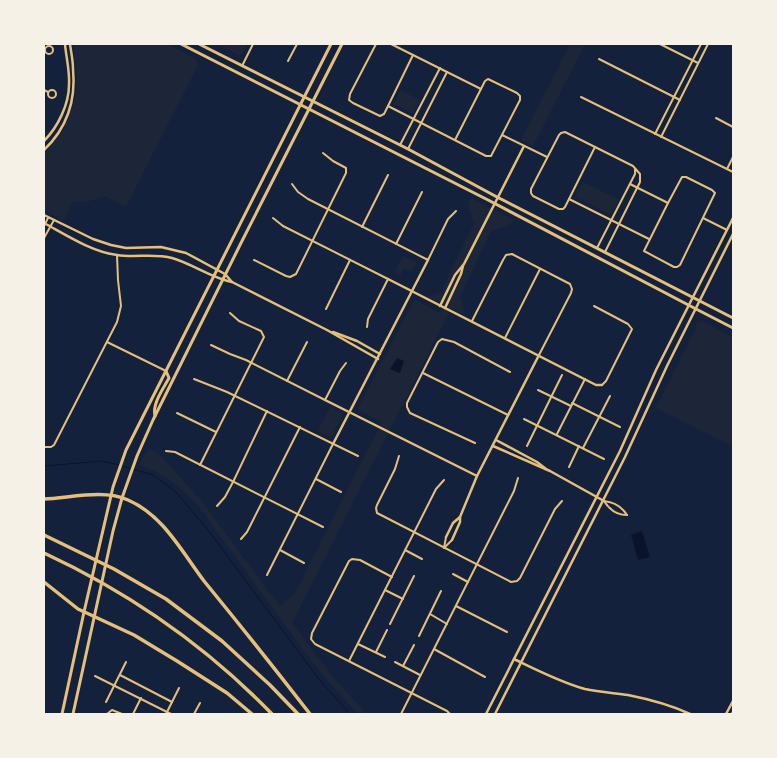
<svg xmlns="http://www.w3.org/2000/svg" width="777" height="758" viewBox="0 0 777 758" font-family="Jost,sans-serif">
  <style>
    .green { fill: #1d2539 }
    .water { fill: #0b132b }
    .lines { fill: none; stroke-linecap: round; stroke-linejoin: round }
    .stream { stroke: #0b132b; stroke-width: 1 }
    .minor { stroke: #e5c07b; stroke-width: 2 }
    .tertiary { stroke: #e5c07b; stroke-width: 2.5 }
    .secondary { stroke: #e5c07b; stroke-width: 2.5 }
    .primary { stroke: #e5c07b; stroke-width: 3 }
    .motorway { stroke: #e5c07b; stroke-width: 3.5 }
  </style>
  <rect width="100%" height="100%" fill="#14213d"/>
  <g class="green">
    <path d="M74,44h93l29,15 2,6 -72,142 -21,-11 -18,6h-15l-8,19 -20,-11v-56c21,-21 34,-49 33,-79 0,-10 -3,-21 -3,-31z"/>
    <polygon points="218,44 247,44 242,54 238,55"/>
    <polygon points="570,44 585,44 533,146 521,140"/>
    <polygon points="400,90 420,100 413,113 394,104"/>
    <polygon points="583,182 619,200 611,214 609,214 578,198 577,194"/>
    <path d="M471,198l42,22 -3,5 -19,6 -31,66 4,13 -2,4 -11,-5 -159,314 40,53 35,38h-9l-30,-33 -16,-19 -113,-155c-17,-19 -36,-35 -60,-42l9,-17 2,1 11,7 39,43 80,107 14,-11 88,-173 -22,-11 -2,-3 56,-107 2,-1 24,13 4,-8 -17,-9 15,-4 7,-18 25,-50 -6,-20z"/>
    <polygon points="403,256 417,263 412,272 404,268 400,276 394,273"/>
    <polygon points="703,321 733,338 733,447 656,408 695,330 696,323"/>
    <polygon points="330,407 342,413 342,416 332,436 330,437 318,431"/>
  </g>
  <g class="water">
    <polygon points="397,358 404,361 400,373 390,369"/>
    <polygon points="642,531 650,557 638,560 631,535"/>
  </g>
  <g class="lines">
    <g class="stream">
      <polyline points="44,466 102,461 119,465"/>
      <polyline points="122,466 153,475 175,491 208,530 318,678 350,714"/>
    </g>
    <g class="minor">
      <polyline points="376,44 350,94 349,100 353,103 380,116 384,114 388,106 413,55"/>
      <polyline points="391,44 481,89"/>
      <polyline points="660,44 698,63"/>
      <circle cx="49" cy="50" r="4"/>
      <polyline points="599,59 680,100"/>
      <polyline points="288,61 297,44"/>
      <polyline points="242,66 253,44"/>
      <circle cx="52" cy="94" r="4"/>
      <polyline points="44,90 48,92"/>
      <polyline points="581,97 733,172"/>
      <polyline points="388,106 486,156 491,156 520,100 520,96 517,93 488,79 485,81 455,140"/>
      <polyline points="716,118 733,127"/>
      <polyline points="655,134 701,44"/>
      <polyline points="502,135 547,157"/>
      <polyline points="661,137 708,44"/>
      <polyline points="400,145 440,68"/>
      <polyline points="595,147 565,207 563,209 559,209 533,196 531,193 531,189 559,135 561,133 565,132 633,166 640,174 640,182 605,252"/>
      <polyline points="408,149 447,72"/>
      <polyline points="727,169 733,157"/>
      <polygon points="682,177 686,177 712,190 715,193 680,265 677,267 674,267 644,251 668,203"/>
      <polyline points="292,184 298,192 308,199 428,260 448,219 456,211"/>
      <polyline points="630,184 668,203"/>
      <polyline points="569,199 649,239"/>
      <polyline points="273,218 283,226 388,279 368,319 367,327"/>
      <polyline points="703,218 727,230"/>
      <polyline points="44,226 48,218"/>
      <polyline points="362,227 388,175"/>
      <polyline points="44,238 54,220"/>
      <polyline points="396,244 422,192"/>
      <polyline points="597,248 635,174 635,169"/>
      <polyline points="254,260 286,276 290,277 296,274 346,173 346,168 333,161 323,153"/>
      <polyline points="594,306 628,324 632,329 606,381 602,385"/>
      <polyline points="326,309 350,260"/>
      <polyline points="472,321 503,260 506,255 512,254 570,284 572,289 571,293 539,355"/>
      <polyline points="505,338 540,269"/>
      <polyline points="107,342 166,371"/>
      <polyline points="211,345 230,354 246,360 325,400 340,371 346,363"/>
      <polyline points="423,373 508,415"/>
      <polyline points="194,379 227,392 358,456"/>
      <polyline points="287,381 307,342"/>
      <polyline points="538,390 571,406"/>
      <polyline points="572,403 620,427"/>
      <polyline points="177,413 216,432"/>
      <polyline points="524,419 604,459"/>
      <polyline points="557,434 585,379"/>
      <polyline points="475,443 410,413 407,407 407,403 438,342 442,339 454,342 510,372"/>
      <polyline points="527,446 562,375"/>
      <polyline points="44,447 51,447 54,445 117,322 121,306 118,280 117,255"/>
      <polyline points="583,448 610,396"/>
      <polyline points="166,451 175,452 323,527"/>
      <polyline points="399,456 395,469 377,505 376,508 377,513 511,582 517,581 520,578 555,509 562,501"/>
      <polyline points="200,465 264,337 261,331 239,321 230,313"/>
      <polyline points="569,467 579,446"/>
      <polyline points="316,479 341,492"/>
      <path d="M604,501c5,8 13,14 23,14"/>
      <path d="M604,501c9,1 18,6 23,14"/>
      <polyline points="217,506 225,497 233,482 267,411"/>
      <polyline points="241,539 247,532 300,427"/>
      <polyline points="444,548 452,540"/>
      <polyline points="444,548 446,537"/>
      <polyline points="280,550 304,563"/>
      <polyline points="405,550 422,559"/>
      <polyline points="453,574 468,582"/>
      <polyline points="267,575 333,444"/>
      <polyline points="392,577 360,560 352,559 349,561 312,633 311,639 315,644 447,711 450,714"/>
      <polyline points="385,590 403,599"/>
      <polyline points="456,606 507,632"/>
      <polyline points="430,614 447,624"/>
      <polyline points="390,624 414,576"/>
      <polyline points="419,636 441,591"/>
      <polyline points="358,644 385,657"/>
      <polyline points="434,649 485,677"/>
      <polyline points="376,652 387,630"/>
      <polyline points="349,661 436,489 444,480"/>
      <polyline points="395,662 420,675"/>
      <polyline points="403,666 414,645"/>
      <polyline points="120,675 172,702"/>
      <polyline points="95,676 171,714"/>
      <polyline points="106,702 126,662"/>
      <polyline points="107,714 112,710 122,714"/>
      <polyline points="133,714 141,698"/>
      <polyline points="166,714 179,688"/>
      <polyline points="194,714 200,703"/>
      <polyline points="401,714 514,491 518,478"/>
    </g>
    <g class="tertiary">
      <path d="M44,141c14,-14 25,-37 25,-56 1,-14 -3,-28 -4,-41"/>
      <path d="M44,150c23,-22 32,-50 29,-81 0,-9 -2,-17 -3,-25"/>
      <polyline points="44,215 93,239 111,245 126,248 161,247 186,253 225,274 232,282"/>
      <path d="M44,223c22,12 48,29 73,32 18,3 37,-2 55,3 21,6 39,20 60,24l95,48 51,29"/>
      <polyline points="388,279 596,385 602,385"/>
      <polyline points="440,306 455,275 464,264 524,146"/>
      <polyline points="445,308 461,274 463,266"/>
      <polyline points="333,332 357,341 380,354"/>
      <polyline points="325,400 477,476"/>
      <polyline points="496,440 537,462 546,469"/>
      <polyline points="333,444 428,260"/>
      <polyline points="493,446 550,471 604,501"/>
      <polyline points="446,537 453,523 460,517 477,476 539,355"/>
      <polyline points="452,540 460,522 460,517"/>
      <polyline points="726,714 733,701"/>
      <polyline points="732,714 733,712"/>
    </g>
    <g class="secondary">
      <path d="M514,659c23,11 46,23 71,30 14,3 29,4 43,6 20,4 43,10 62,19"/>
      <polyline points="486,714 620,451 656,370 733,218"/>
      <polyline points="495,714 625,457 667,366 733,234"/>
    </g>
    <g class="primary">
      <polyline points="181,44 490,201 696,309 733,328"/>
      <polyline points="199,44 408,149 497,197 733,318"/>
      <path d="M155,416c-3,-12 8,-27 14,-38l-3,-7"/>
      <polyline points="62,714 84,612 113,487 126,450 331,44"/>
      <polyline points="73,714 113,531 122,498 137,456 153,420 241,243 342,44"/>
    </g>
    <g class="motorway">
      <path d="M44,499c26,-1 60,-10 84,1 35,15 54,52 76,81 36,44 71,88 106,133"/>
      <polyline points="44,535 114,569 166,599 222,641 270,685 298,714"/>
      <path d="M44,553c84,39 163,94 228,161"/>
      <polyline points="44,582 78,609 134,635 177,661 227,693 252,714"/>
    </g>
  </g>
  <rect width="777" height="758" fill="none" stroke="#f6f1e7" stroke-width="90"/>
</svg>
